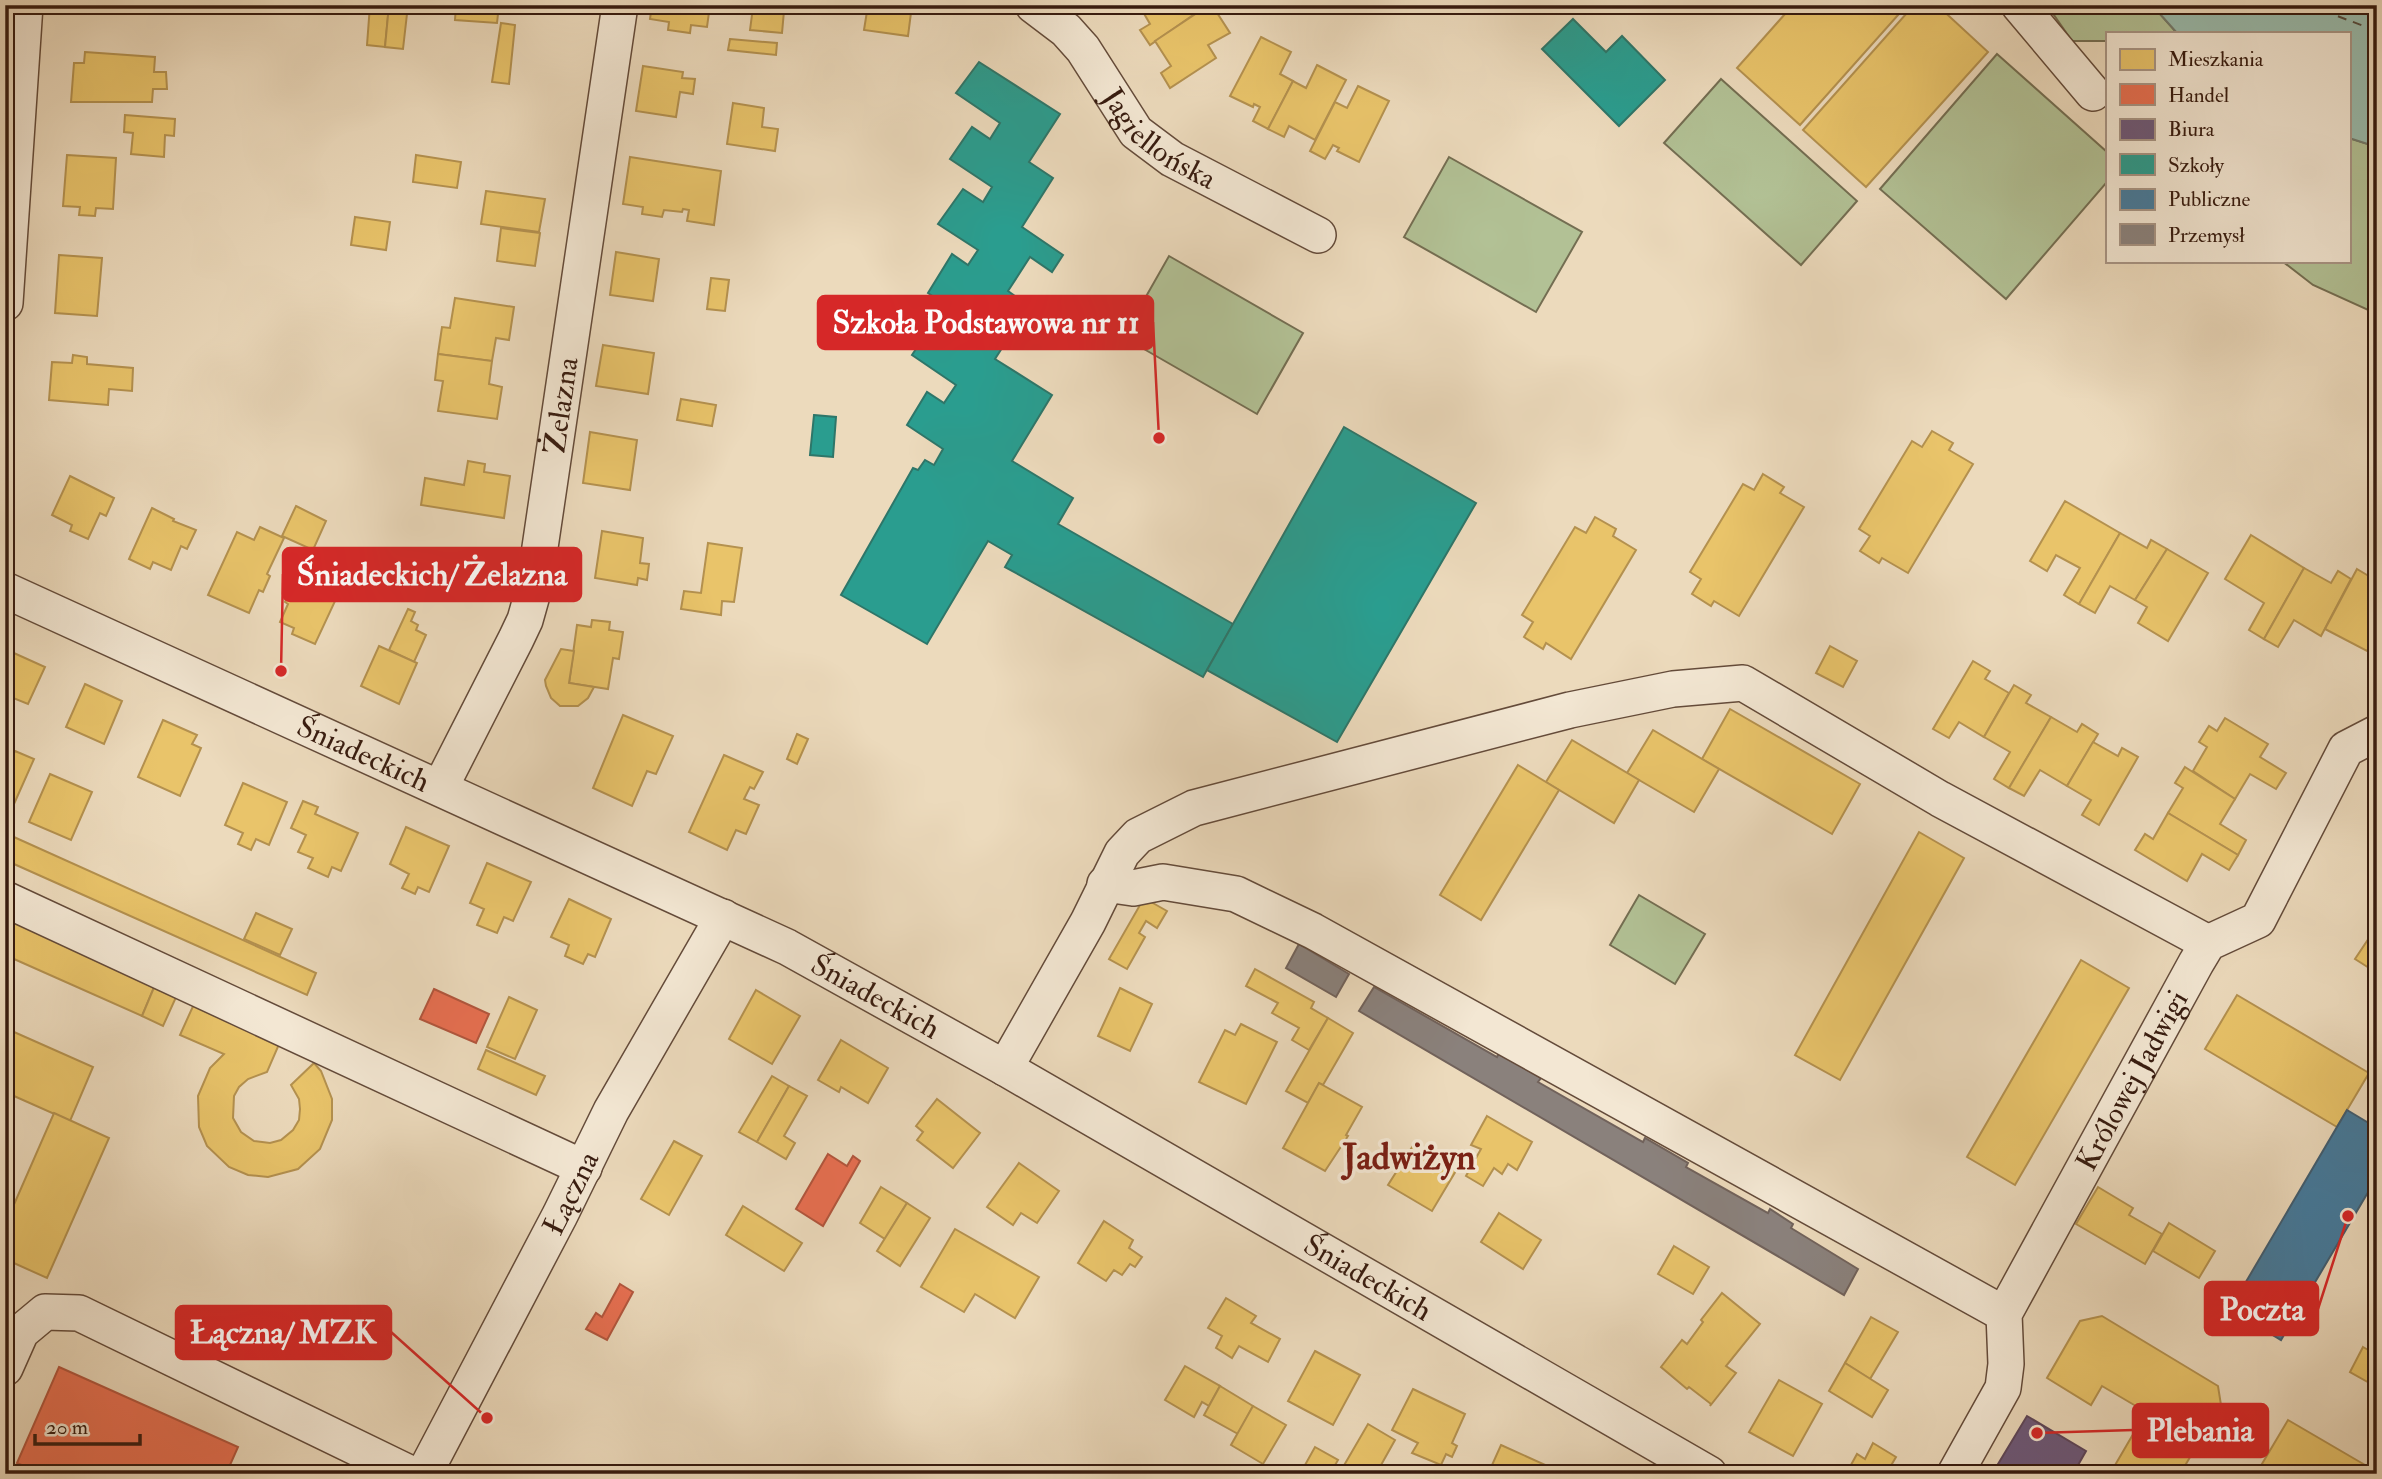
<svg xmlns="http://www.w3.org/2000/svg" width="2382" height="1479" viewBox="0 0 2382 1479" font-family="'IM FELL Double Pica',serif">
  <style>
    .green { fill: #b2c195; stroke: #746e52; stroke-width: 2 }
    .water { fill: #99bbac; stroke: #727b6d; stroke-width: 2 }
    .homes { fill: #e9c46a; stroke: #b4914f; stroke-width: 2 }
    .shops { fill: #e76f51; stroke: #b2563d; stroke-width: 2 }
    .offices { fill: #6d597a; stroke: #5d465a; stroke-width: 2 }
    .schools { fill: #2a9d8f; stroke: #2e7669; stroke-width: 2 }
    .public { fill: #457b9d; stroke: #415e72; stroke-width: 2 }
    .industry { fill: #8a817c; stroke: #71625b; stroke-width: 2 }
    .lines { fill: none; stroke-linecap: round; stroke-linejoin: round }
    .ferry { stroke: #544b3e; stroke-width: 2; stroke-dasharray: 9 7; stroke-linecap: butt }
    .street-casing { stroke: #644b3a; stroke-width: 38 }
    .street { stroke: #f3e7d3; stroke-width: 35 }
    .labels { text-anchor: middle; stroke-width: 7; stroke-linejoin: round; paint-order: stroke }
    .street-label { font-size: 30px; fill: #371b0f; stroke: #f3e7d3 }
    .district-label { font-size: 37px; font-weight: bold; fill: #7a1f14; stroke: #f3e7d3 }
    .leader { fill: none; stroke: #d62828; stroke-width: 2.5 }
    .callout-dot { fill: #d62828; stroke: #f3e7d3; stroke-width: 2.5 }
    .callout { fill: #d62828; stroke: #d62828; stroke-width: 2.5 }
    .callout-label { font-size: 32px; text-anchor: middle; font-weight: bold; fill: #fff }
  </style>
  <rect width="100%" height="100%" fill="#ecdabc"/>
  <filter id="stains"><feTurbulence type="fractalNoise" baseFrequency=".00286" numOctaves="4"/><feColorMatrix values="0 0 0 0 .2 0 0 0 0 .09 0 0 0 0 .02 0 0 0 .5 -.17"/></filter>
  <radialGradient id="worn" r=".72"><stop offset=".6" stop-color="#630" stop-opacity="0"/><stop offset="1" stop-color="#630" stop-opacity=".3"/></radialGradient>
  <g class="green">
    <polygon points="2047,5 2152,5 2177,33 2107,33 2107,41 2072,41"/>
    <polygon points="1997,54 2107,152 2107,182 2006,299 1880,189"/>
    <polygon points="1721,79 1857,201 1801,265 1664,143"/>
    <polygon points="2349,138 2377,147 2377,314 2313,285 2282,261 2349,261"/>
    <polygon points="1449,157 1582,232 1536,312 1404,237"/>
    <polygon points="1169,256 1303,333 1257,414 1123,337"/>
    <polygon points="1639,895 1705,934 1675,984 1610,945"/>
  </g>
  <polygon class="water" points="2152,5 2377,5 2377,147 2349,138 2349,33 2177,33"/>
  <g class="homes">
    <polygon points="370,5 389,5 385,47 367,45"/>
    <polygon points="389,5 408,5 403,49 385,47"/>
    <polygon points="456,5 499,5 497,23 455,20"/>
    <polygon points="533,5 580,5 578,13"/>
    <polygon points="652,5 710,5 707,27 691,25 690,33 668,30 669,22 650,19"/>
    <polygon points="868,5 912,5 908,36 864,30"/>
    <polygon points="1139,5 1190,5 1196,13 1150,45 1140,30 1150,24"/>
    <polygon points="1209,5 1212,5 1230,33 1208,45 1216,58 1170,88 1161,73 1171,66 1155,41"/>
    <polygon points="1793,5 1907,5 1800,125 1737,68"/>
    <polygon points="1914,5 1937,5 1988,52 1866,187 1803,130"/>
    <polygon points="753,7 784,11 782,33 750,30"/>
    <polygon points="501,23 515,25 509,84 492,82"/>
    <polygon points="1261,37 1291,52 1280,74 1293,81 1268,129 1253,121 1260,107 1254,104 1253,107 1230,96"/>
    <polygon points="730,39 777,43 776,55 728,50"/>
    <polygon points="85,52 155,57 154,72 166,72 167,89 153,89 152,102 71,102 74,63 84,63"/>
    <polygon points="1317,65 1346,80 1315,140 1289,126 1284,137 1268,129 1293,81 1306,88"/>
    <polygon points="643,66 683,72 682,78 695,79 693,94 680,92 676,117 636,111"/>
    <polygon points="1358,86 1389,101 1359,162 1337,151 1339,148 1333,145 1325,159 1310,151 1335,102 1347,108"/>
    <polygon points="733,103 764,108 762,127 778,129 775,151 727,144"/>
    <polygon points="125,115 175,119 174,136 165,135 164,157 131,154 133,133 124,132"/>
    <polygon points="67,155 116,158 113,209 96,208 95,216 79,215 80,207 63,206"/>
    <polygon points="416,155 461,162 457,188 413,182"/>
    <polygon points="630,157 721,171 714,225 687,221 689,210 683,209 682,212 664,210 662,217 642,214 643,207 623,204"/>
    <polygon points="486,191 545,199 539,232 481,224"/>
    <polygon points="355,217 390,222 386,250 351,245"/>
    <polygon points="501,228 540,233 535,266 497,261"/>
    <polygon points="616,252 659,259 653,301 610,295"/>
    <polygon points="59,255 102,258 97,316 55,313"/>
    <polygon points="711,278 729,280 725,311 707,309"/>
    <polygon points="455,298 514,307 509,340 496,338 492,361 438,354 442,327 450,328"/>
    <polygon points="603,345 654,353 648,394 596,386"/>
    <polygon points="438,354 492,361 489,384 502,387 497,419 438,411 443,381 435,380"/>
    <polygon points="73,355 87,357 87,364 133,368 132,391 109,389 108,405 49,400 52,362 72,363"/>
    <polygon points="681,399 716,405 712,426 677,420"/>
    <polygon points="1932,431 1953,443 1949,450 1973,464 1908,573 1882,558 1879,563 1860,551 1870,536 1859,529 1912,441 1922,447"/>
    <polygon points="590,432 637,440 630,490 583,483"/>
    <polygon points="468,461 485,464 484,472 510,476 504,518 421,505 425,478 464,485"/>
    <polygon points="1763,474 1784,487 1780,493 1804,507 1739,616 1714,601 1711,606 1692,594 1701,579 1690,572 1743,484 1754,490"/>
    <polygon points="70,476 114,498 106,516 100,513 88,539 70,531 72,525 52,515"/>
    <polygon points="2065,501 2120,533 2079,604 2064,595 2080,568 2056,555 2047,571 2030,561"/>
    <polygon points="296,506 326,521 313,550 282,536"/>
    <polygon points="152,508 174,519 173,521 196,530 187,549 181,546 171,570 153,562 150,569 129,559"/>
    <polygon points="1595,517 1616,529 1613,536 1636,550 1571,659 1546,643 1543,649 1524,637 1533,622 1522,615 1575,527 1586,533"/>
    <polygon points="260,527 284,538 267,574 270,576 263,592 259,590 249,613 208,595 237,532 254,540"/>
    <polygon points="602,531 643,538 640,563 649,564 647,580 638,578 637,585 595,578"/>
    <polygon points="2120,533 2147,548 2151,540 2167,549 2135,600 2110,586 2095,613 2079,604"/>
    <polygon points="2251,535 2304,568 2264,639 2249,630 2264,603 2225,579"/>
    <polygon points="708,543 742,548 734,602 722,601 721,615 681,609 684,591 701,593"/>
    <polygon points="2167,549 2208,573 2168,641 2138,623 2147,607 2135,600"/>
    <polygon points="305,566 343,584 315,644 292,634 294,628 280,622 288,604 285,602 292,587 296,588"/>
    <polygon points="2304,568 2331,583 2338,571 2351,579 2321,636 2294,620 2278,647 2264,639"/>
    <polygon points="2357,569 2377,581 2377,645 2372,642 2367,651 2325,629"/>
    <polygon points="408,609 415,612 411,621 418,625 416,630 426,635 414,662 389,650"/>
    <polygon points="592,620 610,622 609,630 623,632 619,659 613,658 608,689 569,683 577,625 591,627"/>
    <polygon points="379,646 417,663 399,704 361,686"/>
    <polygon points="1830,646 1857,661 1843,687 1816,673"/>
    <polygon points="5,649 45,667 28,704 6,695 5,698"/>
    <polygon points="561,649 574,651 569,683 594,687 588,698 578,706 560,706 551,698 546,686 545,680"/>
    <polygon points="1973,661 1990,671 1985,679 2009,693 1984,737 1959,722 1949,738 1933,729"/>
    <polygon points="85,684 122,701 104,744 66,727"/>
    <polygon points="2014,685 2031,695 2026,703 2051,717 2009,788 1994,779 2010,752 1984,737"/>
    <polygon points="1730,709 1860,784 1832,834 1702,759"/>
    <polygon points="623,715 673,736 656,774 647,771 632,806 593,788"/>
    <polygon points="2051,717 2077,732 2082,724 2098,734 2067,786 2040,770 2024,796 2009,788"/>
    <polygon points="2225,718 2268,744 2260,757 2286,773 2276,789 2250,774 2235,799 2193,771 2207,747 2199,742 2209,726 2217,731"/>
    <polygon points="163,720 197,735 192,744 201,748 180,796 138,777"/>
    <polygon points="1653,730 1719,769 1694,812 1627,773"/>
    <polygon points="797,734 808,739 797,764 787,759"/>
    <polygon points="1572,740 1639,780 1614,823 1546,782"/>
    <polygon points="2093,742 2118,756 2122,748 2138,757 2099,825 2082,815 2091,800 2067,786"/>
    <polygon points="15,751 34,759 14,804 5,799 5,773"/>
    <polygon points="724,755 763,772 754,789 750,787 744,799 759,805 746,834 736,830 727,850 689,832"/>
    <polygon points="1518,765 1559,790 1481,920 1440,895"/>
    <polygon points="2185,767 2235,799 2220,824 2246,840 2238,855 2168,813 2183,788 2175,783"/>
    <polygon points="50,774 92,792 71,840 29,822"/>
    <polygon points="243,783 287,802 269,845 256,839 251,850 238,844 243,833 225,825"/>
    <polygon points="303,801 318,807 315,814 358,833 341,871 332,867 328,877 308,868 313,858 298,852 306,835 291,828"/>
    <polygon points="2168,813 2238,855 2229,870 2202,854 2187,881 2135,850 2145,834 2153,839"/>
    <polygon points="406,827 449,846 429,892 418,887 415,894 402,888 409,874 390,864"/>
    <polygon points="1919,832 1964,858 1840,1080 1795,1055"/>
    <polygon points="5,833 316,973 307,995 5,860"/>
    <polygon points="487,863 531,882 513,921 504,917 497,933 477,925 484,909 470,903"/>
    <polygon points="1144,898 1167,911 1157,928 1146,921 1139,933 1145,937 1127,969 1109,959"/>
    <polygon points="569,899 611,919 595,957 588,954 583,964 565,956 569,945 551,937"/>
    <polygon points="256,913 292,929 280,955 244,939"/>
    <polygon points="5,918 155,985 142,1016 5,955"/>
    <polygon points="2377,926 2377,973 2355,959"/>
    <polygon points="2081,960 2129,988 2015,1185 1967,1157"/>
    <polygon points="1255,969 1314,1002 1311,1008 1328,1018 1309,1050 1292,1040 1299,1028 1272,1013 1278,1003 1246,986"/>
    <polygon points="155,985 177,995 163,1026 142,1016"/>
    <polygon points="1120,988 1152,1004 1130,1051 1098,1036"/>
    <polygon points="756,990 800,1016 772,1064 729,1039"/>
    <polygon points="2237,995 2369,1073 2337,1127 2205,1049"/>
    <polygon points="509,997 537,1010 515,1059 487,1047"/>
    <polygon points="194,1004 280,1042 267,1072 248,1079 239,1087 234,1096 233,1118 241,1132 254,1141 270,1143 281,1140 293,1130 299,1120 300,1109 299,1099 291,1085 314,1063 321,1071 332,1099 332,1120 320,1149 298,1169 268,1177 248,1175 229,1167 207,1146 199,1127 198,1096 210,1068 224,1054 180,1035"/>
    <polygon points="1328,1018 1353,1033 1323,1085 1319,1083 1308,1103 1286,1091"/>
    <polygon points="1241,1024 1277,1042 1246,1104 1199,1082 1225,1030 1235,1035"/>
    <polygon points="5,1028 93,1067 70,1121 5,1092"/>
    <polygon points="841,1040 888,1068 868,1103 841,1087 839,1092 818,1080"/>
    <polygon points="486,1050 545,1076 536,1095 478,1069"/>
    <polygon points="772,1076 789,1086 757,1142 739,1132"/>
    <polygon points="1319,1083 1362,1107 1346,1135 1348,1136 1325,1171 1283,1148"/>
    <polygon points="789,1086 807,1096 784,1136 795,1143 786,1159 757,1142"/>
    <polygon points="937,1099 980,1133 953,1168 917,1140 923,1132 916,1126"/>
    <polygon points="54,1113 109,1138 47,1278 5,1259 5,1225"/>
    <polygon points="1487,1116 1532,1142 1517,1170 1508,1164 1502,1174 1494,1168 1483,1186 1466,1176 1481,1149 1471,1145"/>
    <polygon points="674,1141 702,1156 669,1215 641,1199"/>
    <polygon points="1414,1144 1457,1169 1432,1211 1388,1185"/>
    <polygon points="1019,1163 1059,1191 1037,1223 1021,1213 1013,1225 987,1207"/>
    <polygon points="881,1187 907,1203 885,1239 860,1223"/>
    <polygon points="2098,1187 2133,1208 2129,1215 2162,1234 2145,1264 2076,1224"/>
    <polygon points="907,1203 930,1218 900,1266 877,1251"/>
    <polygon points="743,1206 802,1243 784,1271 726,1235"/>
    <polygon points="1499,1213 1541,1240 1523,1269 1481,1242"/>
    <polygon points="1104,1221 1133,1240 1129,1248 1142,1257 1135,1267 1130,1264 1122,1275 1114,1270 1106,1281 1078,1263"/>
    <polygon points="2169,1223 2215,1251 2199,1278 2153,1251"/>
    <polygon points="955,1229 1039,1277 1015,1318 975,1294 964,1312 921,1287"/>
    <polygon points="1674,1246 1709,1267 1693,1294 1658,1274"/>
    <polygon points="1722,1293 1760,1324 1726,1366 1736,1373 1710,1406 1711,1404 1689,1387 1687,1389 1661,1367 1682,1340 1687,1344 1703,1322 1701,1320"/>
    <polygon points="1226,1298 1256,1316 1251,1323 1280,1339 1268,1362 1239,1346 1232,1358 1216,1348 1222,1336 1208,1328"/>
    <polygon points="2102,1316 2218,1386 2221,1405 2180,1474 2115,1474 2111,1472 2146,1412 2102,1386 2091,1405 2047,1378 2080,1321"/>
    <polygon points="1871,1317 1898,1332 1870,1379 1845,1363"/>
    <polygon points="2363,1347 2377,1355 2377,1378 2373,1385 2350,1372"/>
    <polygon points="1315,1351 1360,1375 1333,1425 1288,1401"/>
    <polygon points="1845,1363 1888,1390 1872,1417 1829,1391"/>
    <polygon points="1185,1366 1220,1386 1209,1406 1202,1402 1194,1417 1165,1400"/>
    <polygon points="1779,1380 1822,1404 1793,1456 1749,1432"/>
    <polygon points="1220,1386 1253,1406 1238,1434 1204,1415"/>
    <polygon points="1413,1389 1465,1414 1452,1443 1457,1446 1452,1457 1446,1454 1441,1465 1412,1453 1418,1443 1392,1430"/>
    <polygon points="1253,1406 1286,1425 1263,1464 1231,1445"/>
    <polygon points="2288,1420 2377,1472 2377,1474 2256,1474"/>
    <polygon points="1368,1424 1395,1440 1376,1474 1339,1474"/>
    <polygon points="1873,1443 1896,1457 1886,1474 1846,1474 1857,1454 1865,1459"/>
    <polygon points="1501,1445 1552,1468 1550,1474 1488,1474"/>
    <polygon points="1315,1447 1338,1460 1330,1474 1300,1474"/>
  </g>
  <g class="shops">
    <polygon points="434,989 489,1014 476,1043 420,1019"/>
    <polygon points="828,1154 847,1166 853,1156 860,1161 823,1226 796,1209"/>
    <polygon points="620,1284 633,1292 607,1340 586,1329 596,1313 602,1317"/>
    <polygon points="59,1367 238,1447 226,1474 42,1474 17,1463"/>
  </g>
  <polygon class="offices" points="2027,1416 2086,1451 2073,1474 2049,1474 2035,1466 2030,1474 1992,1474"/>
  <g class="schools">
    <polygon points="1573,19 1606,52 1622,36 1665,80 1619,126 1542,49"/>
    <polygon points="979,62 1060,114 1029,162 1053,178 1022,227 1063,255 1052,272 1030,257 1008,291 1029,306 995,359 1052,395 1012,461 1073,498 1058,524 1233,624 1203,677 1005,567 1012,555 988,541 927,644 841,595 913,468 918,470 925,460 934,465 943,449 907,425 927,392 944,403 956,385 912,355 936,319 958,334 967,319 928,293 952,254 968,265 978,250 938,224 963,189 983,202 992,187 950,159 972,127 990,139 1000,123 956,93"/>
    <polygon points="814,415 836,417 833,457 810,455"/>
    <polygon points="1344,427 1476,503 1337,742 1207,670"/>
  </g>
  <polygon class="public" points="2347,1110 2377,1128 2377,1177 2281,1340 2230,1309"/>
  <g class="industry">
    <polygon points="1299,944 1349,974 1336,997 1286,968"/>
    <polygon points="1374,987 1497,1057 1499,1053 1541,1078 1538,1082 1643,1142 1645,1138 1688,1163 1686,1167 1768,1213 1770,1209 1793,1224 1791,1228 1858,1269 1844,1295 1359,1011"/>
  </g>
  <g class="lines">
    <polyline class="ferry" points="2308,5 2377,31"/>
    <defs>
      <g id="street">
        <path id="s1" d="M1033,5l33,25 17,19 53,83 36,27 146,76"/>
        <polyline points="2019,5 2093,93"/>
        <polyline points="5,303 25,5"/>
        <path id="s2" d="M5,590l782,357 218,121 704,406"/>
        <path id="s3" d="M440,788l76,-149 9,-19 9,-32 86,-583"/>
        <polyline points="1105,884 1133,888 1163,882 1236,894 1313,931 2004,1314"/>
        <polyline points="5,899 584,1168"/>
        <polyline points="1005,1068 1088,922 1122,853 1138,836 1194,808 1570,710 1673,689 1743,683 1940,799 2208,943"/>
        <polyline points="5,1368 21,1332 45,1312 79,1313 411,1474"/>
        <path id="s4" d="M424,1474l136,-259 51,-104 112,-194"/>
        <path id="s5" d="M1955,1474l48,-86 3,-24 -2,-50 192,-351 12,-20 50,-23 88,-171 31,-16"/>
      </g>
    </defs>
    <use href="#street" class="street-casing"/>
    <use href="#street" class="street"/>
  </g>
  <g class="labels">
    <g class="street-label">
      <text dy="10" stroke="none"><textPath href="#s1" startOffset="187">Jagiellońska</textPath></text>
      <text dy="10" stroke="none"><textPath href="#s3" startOffset="406">Żelazna</textPath></text>
      <text dy="10" stroke="none"><textPath href="#s2" startOffset="394">Śniadeckich</textPath></text>
      <text dy="10" stroke="none"><textPath href="#s2" startOffset="961">Śniadeckich</textPath></text>
      <text dy="10" stroke="none"><textPath href="#s5" startOffset="439">Królowej Jadwigi</textPath></text>
      <text dy="10" stroke="none"><textPath href="#s4" startOffset="317">Łączna</textPath></text>
      <text dy="10" stroke="none"><textPath href="#s2" startOffset="1528">Śniadeckich</textPath></text>
    </g>
    <g class="district-label">
      <text x="1409" y="1169">Jadwiżyn</text>
    </g>
  </g>
  <path class="leader" d="M1159 438L1153 322M281 671L283 574M2348 1216L2318 1309M487 1418L391 1332M2037 1433L2133 1430"/>
  <g class="callout-dot">
    <circle cx="1159" cy="438" r="7"/>
    <circle cx="281" cy="671" r="7"/>
    <circle cx="2348" cy="1216" r="7"/>
    <circle cx="487" cy="1418" r="7"/>
    <circle cx="2037" cy="1433" r="7"/>
  </g>
  <g class="callout">
    <rect x="818" y="296" width="335" height="53" rx="7"/>
    <rect x="283" y="548" width="298" height="53" rx="7"/>
    <rect x="2205" y="1282" width="113" height="53" rx="7"/>
    <rect x="176" y="1306" width="215" height="53" rx="7"/>
    <rect x="2133" y="1404" width="135" height="53" rx="7"/>
  </g>
  <g class="callout-label">
    <text x="986" y="333">Szkoła Podstawowa nr 11</text>
    <text x="432" y="585">Śniadeckich/ Żelazna</text>
    <text x="2262" y="1320">Poczta</text>
    <text x="283" y="1343">Łączna/ MZK</text>
    <text x="2200" y="1441">Plebania</text>
  </g>
  <rect width="2382" height="1479" fill="none" stroke="#ecdabc" stroke-width="28"/>
  <rect x="7" y="7" width="2368" height="1465" fill="none" stroke="#371b0f" stroke-width="3.5"/>
  <rect x="14" y="14" width="2354" height="1451" fill="none" stroke="#371b0f" stroke-width="2"/>
  <rect x="2106" y="32" width="245" height="231" fill="#f3e7d3" stroke="#a89585" stroke-width="2"/>
  <rect x="2120" y="49" width="35" height="21" fill="#e9c46a" stroke="#a89585" stroke-width="2"/>
  <text x="2168" y="66" font-size="21" fill="#371b0f">Mieszkania</text>
  <rect x="2120" y="84" width="35" height="21" fill="#e76f51" stroke="#a89585" stroke-width="2"/>
  <text x="2168" y="102" font-size="21" fill="#371b0f">Handel</text>
  <rect x="2120" y="119" width="35" height="21" fill="#6d597a" stroke="#a89585" stroke-width="2"/>
  <text x="2168" y="136" font-size="21" fill="#371b0f">Biura</text>
  <rect x="2120" y="154" width="35" height="21" fill="#2a9d8f" stroke="#a89585" stroke-width="2"/>
  <text x="2168" y="172" font-size="21" fill="#371b0f">Szkoły</text>
  <rect x="2120" y="189" width="35" height="21" fill="#457b9d" stroke="#a89585" stroke-width="2"/>
  <text x="2168" y="206" font-size="21" fill="#371b0f">Publiczne</text>
  <rect x="2120" y="224" width="35" height="21" fill="#8a817c" stroke="#a89585" stroke-width="2"/>
  <text x="2168" y="242" font-size="21" fill="#371b0f">Przemysł</text>
  <path d="M35 1434v10h105v-10" fill="none" stroke="#371b0f" stroke-width="3.5"/>
  <text x="46" y="1434" font-size="21" fill="#371b0f" stroke="#f3e7d3" stroke-width="5" paint-order="stroke">20 m</text>
  <rect width="100%" height="100%" filter="url(#stains)"/>
  <rect width="100%" height="100%" fill="url(#worn)"/>
</svg>
